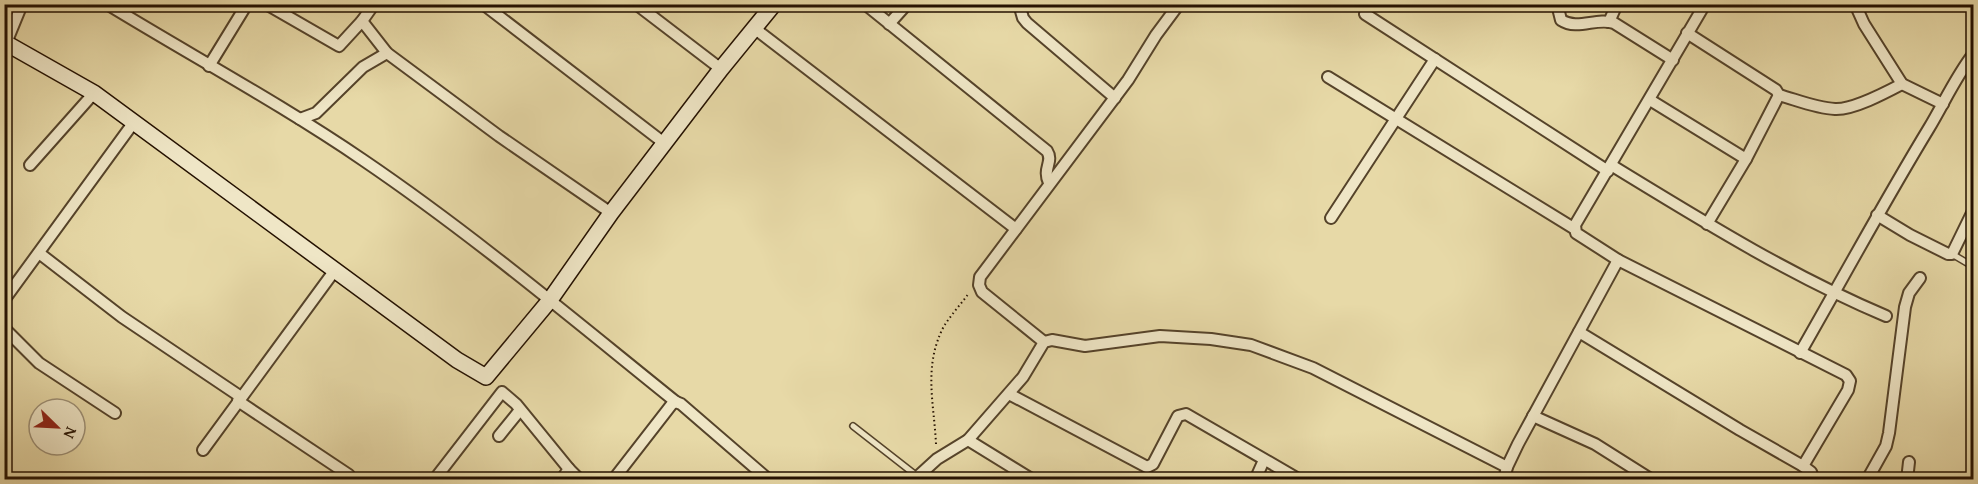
<svg xmlns="http://www.w3.org/2000/svg" width="1978" height="484" viewBox="0 0 1978 484" font-family="'Gentium Book Plus',serif">
  <style>
    .lines { fill: none; stroke-linecap: round; stroke-linejoin: round }
    .lane-casing { stroke: #55432a; stroke-width: 8 }
    .street-casing { stroke: #55432a; stroke-width: 14 }
    .secondary-casing { stroke: #241101; stroke-width: 18 }
    .path { stroke: #241101; stroke-width: 2; stroke-dasharray: 1.5 3; stroke-linecap: butt }
    .lane { stroke: #efe6c6; stroke-width: 5 }
    .street { stroke: #efe6c6; stroke-width: 10 }
    .secondary { stroke: #efe6c6; stroke-width: 15 }
  </style>
  <rect width="100%" height="100%" fill="#e7d9a7"/>
  <filter id="stains"><feTurbulence type="fractalNoise" baseFrequency=".00333" numOctaves="4"/><feColorMatrix values="0 0 0 0 .2 0 0 0 0 .09 0 0 0 0 .02 0 0 0 .5 -.17"/></filter>
  <radialGradient id="worn" r=".72"><stop offset=".6" stop-color="#630" stop-opacity="0"/><stop offset="1" stop-color="#630" stop-opacity=".3"/></radialGradient>
  <g class="lines">
    <defs>
      <g id="lane">
        <polyline points="1952,254 1974,267"/>
        <polyline points="853,426 917,476"/>
      </g>
      <g id="street">
        <path d="M107,4c85,52 174,100 256,156 109,74 211,160 313,242"/>
        <polyline points="266,4 339,46 362,21 374,4"/>
        <polyline points="483,4 664,143"/>
        <polyline points="636,4 721,69"/>
        <path d="M865,4l182,147c7,11 -5,17 2,32"/>
        <polyline points="1019,4 1023,18 1027,23 1115,98"/>
        <path d="M1557,4l4,16c17,11 35,-3 53,3l59,37"/>
        <polyline points="1705,4 1575,225 1576,233 1618,260 1846,375 1850,381 1848,390 1803,466"/>
        <polyline points="1855,4 1864,24 1902,84 1943,104"/>
        <polyline points="1365,14 1608,171"/>
        <polyline points="362,21 387,53 499,136 611,213"/>
        <polyline points="1609,22 1617,4"/>
        <polyline points="889,24 907,4"/>
        <polyline points="754,28 1016,229"/>
        <path d="M1687,33l89,57 3,5c18,5 37,13 56,14 18,1 50,-16 67,-25"/>
        <polyline points="6,43 22,4"/>
        <polyline points="209,66 247,4"/>
        <polyline points="1328,77 1575,229"/>
        <polyline points="1650,100 1746,159"/>
        <polyline points="300,119 316,113 363,67 387,53"/>
        <polyline points="30,165 94,93"/>
        <path d="M1611,165c90,55 178,110 275,151"/>
        <polyline points="1877,215 1910,235 1948,254 1952,254 1974,209"/>
        <polyline points="1331,218 1435,59"/>
        <polyline points="1707,224 1746,159 1779,95"/>
        <polyline points="39,253 122,317 241,397"/>
        <polyline points="4,300 134,122"/>
        <polyline points="4,328 39,363 115,413"/>
        <polyline points="1579,332 1740,430 1803,466 1811,472 1814,480"/>
        <polyline points="1044,342 982,292 979,285 980,277 1128,80 1156,35 1179,4"/>
        <path d="M1800,353c43,-75 84,-151 129,-225 15,-25 27,-52 45,-75"/>
        <polyline points="1009,394 1147,467 1153,464 1178,416 1186,414 1300,480"/>
        <polyline points="238,401 349,475"/>
        <polyline points="1533,416 1595,444 1652,480"/>
        <polyline points="499,436 520,410"/>
        <polyline points="968,440 1033,480"/>
        <polyline points="203,450 335,270"/>
        <polyline points="434,480 502,392 516,404 569,469"/>
        <polyline points="561,480 569,469 580,480"/>
        <polyline points="613,480 672,404 676,402 681,404 769,480"/>
        <polyline points="914,480 937,459 968,440 1023,377 1044,342 1052,340 1085,346 1160,336 1211,339 1251,345 1313,368 1507,467"/>
        <polyline points="1255,480 1264,460"/>
        <polyline points="1504,480 1507,467 1518,444 1618,260"/>
        <polyline points="1867,480 1886,446 1889,433 1905,307 1909,293 1920,278"/>
        <polyline points="1907,480 1909,462"/>
      </g>
      <polyline id="secondary" points="4,42 94,93 457,360 486,377 550,300 611,213 721,69 774,4"/>
    </defs>
    <use href="#lane" class="lane-casing"/>
    <use href="#street" class="street-casing"/>
    <use href="#secondary" class="secondary-casing"/>
    <path class="path" d="M936,444c-2,-42 -13,-78 8,-118 7,-11 17,-22 25,-33"/>
    <use href="#lane" class="lane"/>
    <use href="#street" class="street"/>
    <use href="#secondary" class="secondary"/>
  </g>
  <rect width="1978" height="484" fill="none" stroke="#e7d9a7" stroke-width="24"/>
  <rect x="6" y="6" width="1966" height="472" fill="none" stroke="#241101" stroke-width="3"/>
  <rect x="12" y="12" width="1954" height="460" fill="none" stroke="#241101" stroke-width="1.5"/>
  <g transform="translate(57 427) rotate(114)"><circle r="28" fill="#efe6c6" stroke="#9e9177" stroke-width="1.5"/>
  <path d="M0-4.5L10 22L0 15L-10 22Z" fill="#8f2418"/>
  <text y="-9" font-size="16" font-weight="bold" text-anchor="middle" fill="#241101">N</text>
  </g>
  <rect width="100%" height="100%" filter="url(#stains)"/>
  <rect width="100%" height="100%" fill="url(#worn)"/>
</svg>
